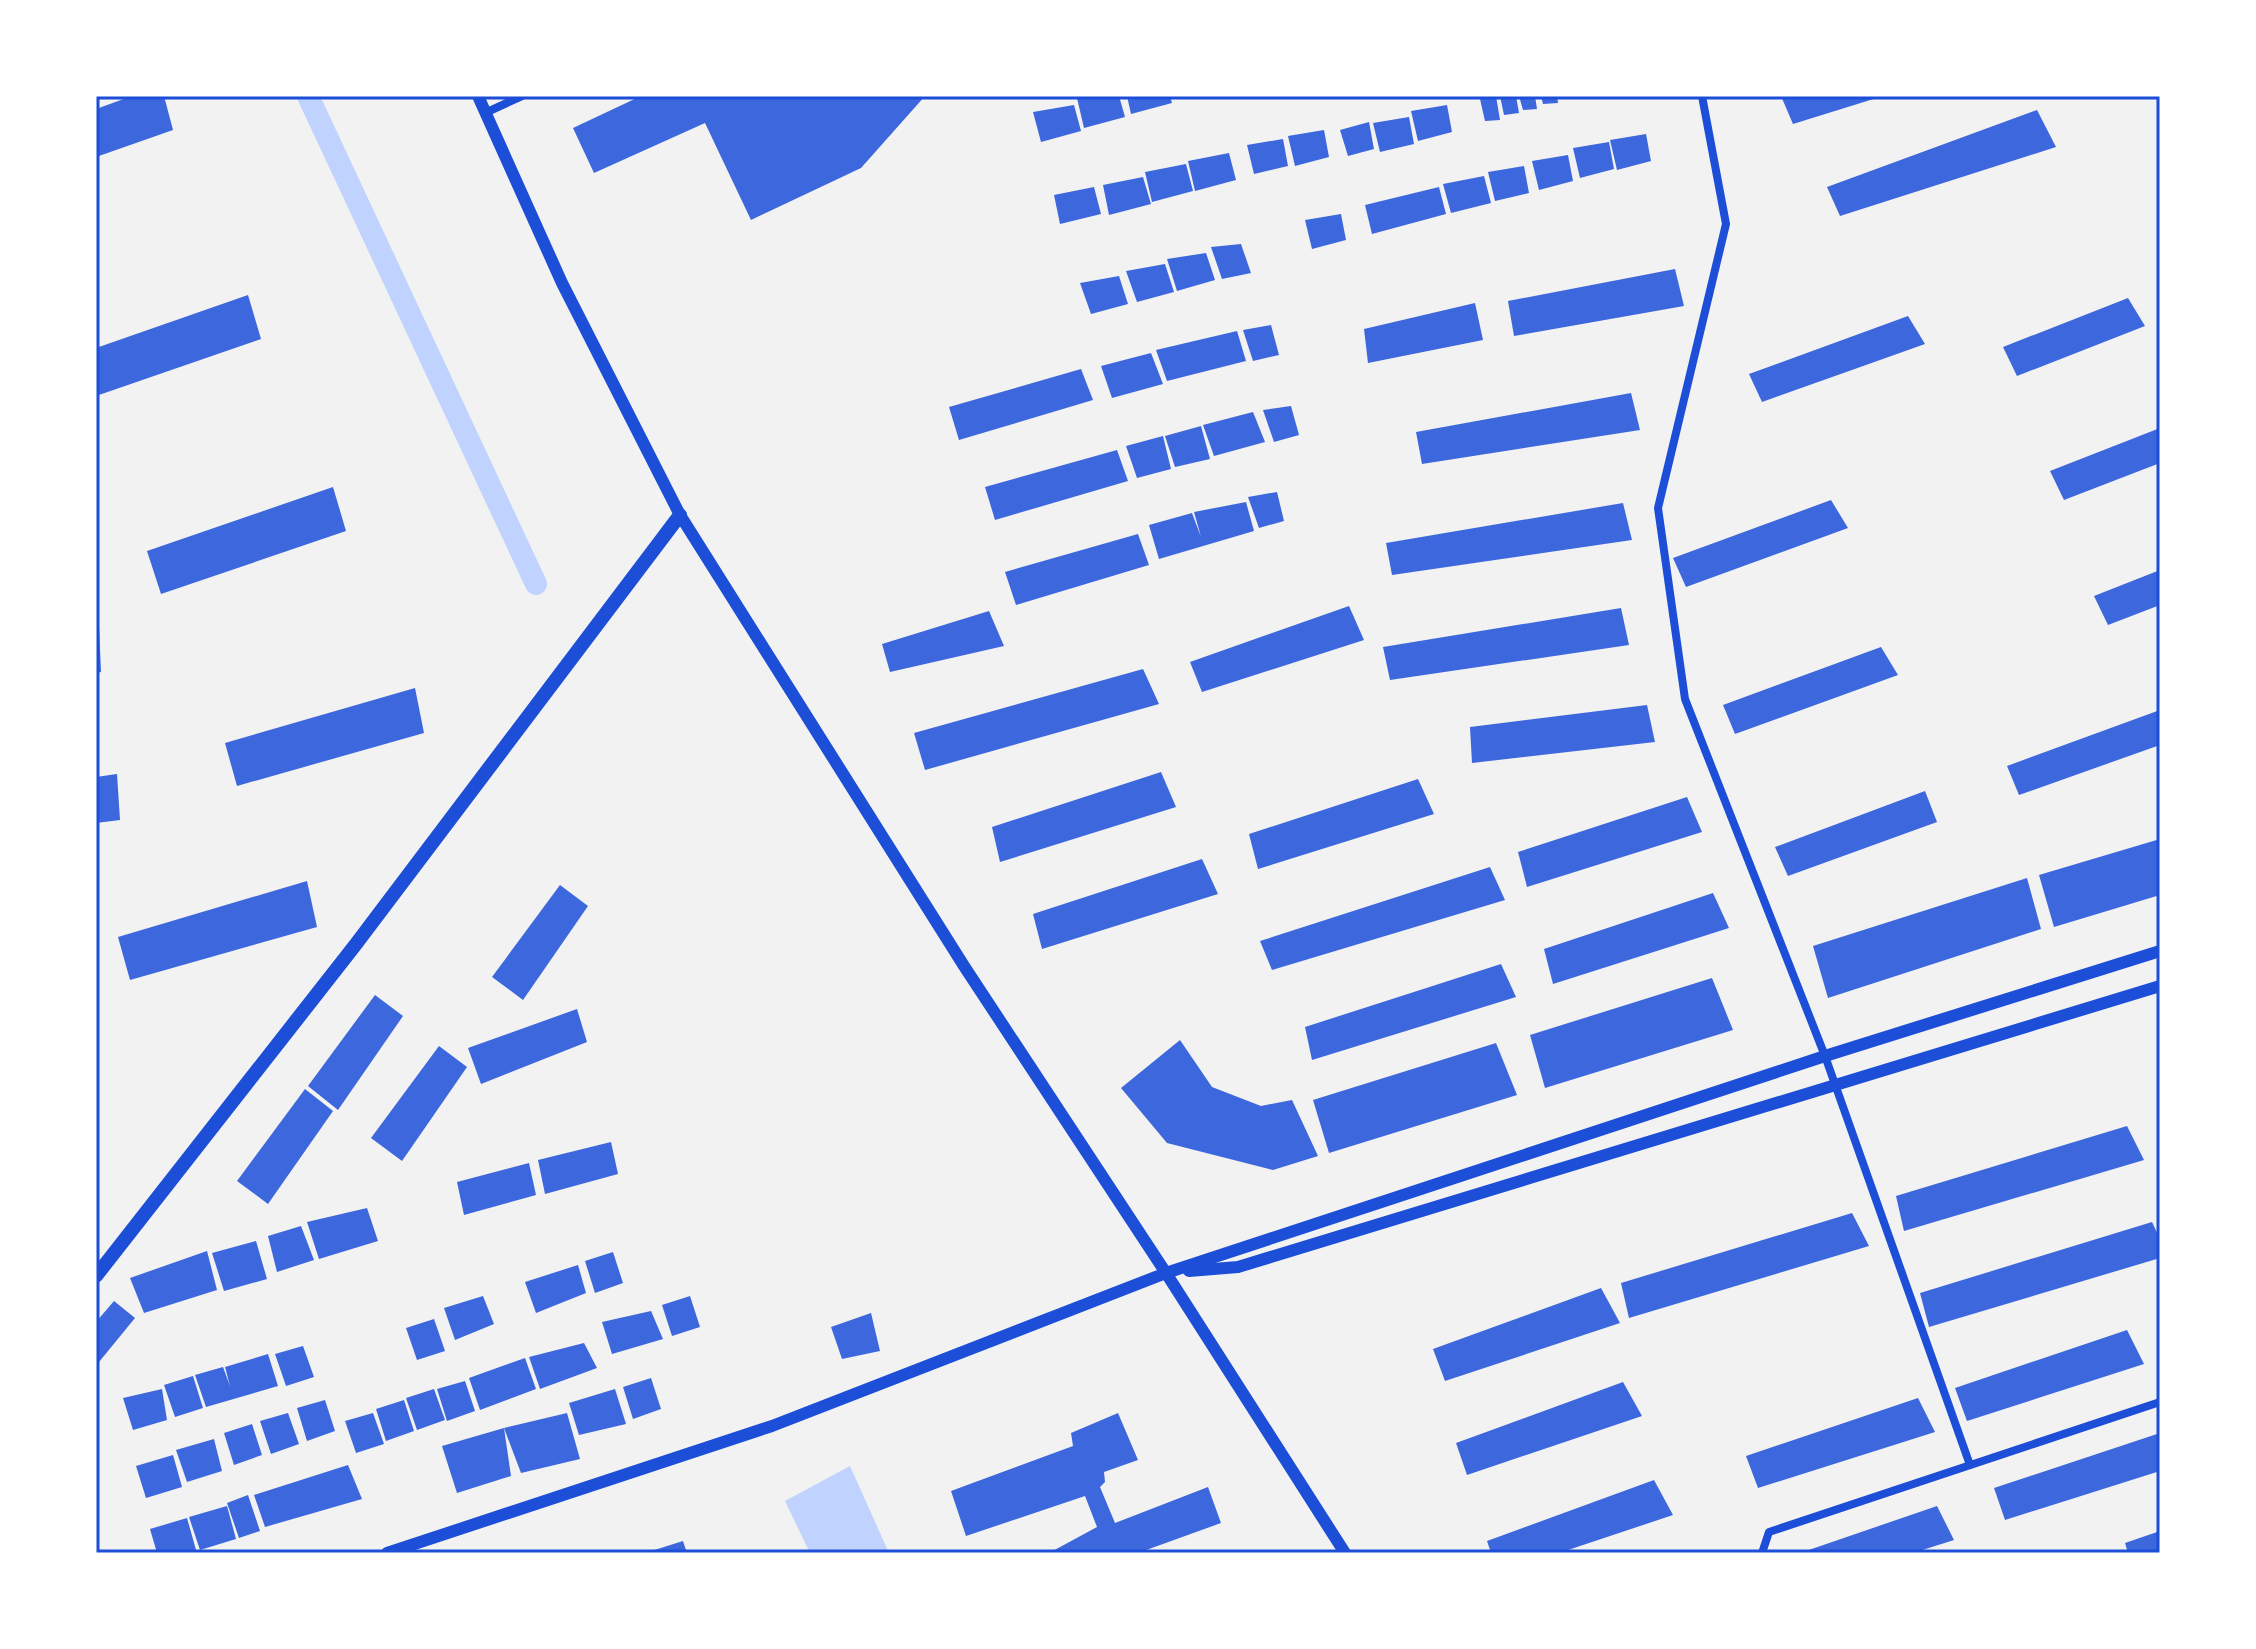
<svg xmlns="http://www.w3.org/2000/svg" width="2256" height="1649" viewBox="0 0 2256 1649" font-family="Arial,sans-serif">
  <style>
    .water { fill: #bfd3fe }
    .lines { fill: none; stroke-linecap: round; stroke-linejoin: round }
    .canal { stroke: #bfd3fe; stroke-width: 22 }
    .building { fill: #3d67dc }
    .minor { stroke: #1d4ed8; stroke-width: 8 }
    .tertiary { stroke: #1d4ed8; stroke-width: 12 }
    .secondary { stroke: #1d4ed8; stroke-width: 14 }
    .neatline { fill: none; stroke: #1d4ed8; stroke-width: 3 }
  </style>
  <rect width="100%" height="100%" fill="#f2f2f2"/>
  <polygon class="water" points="850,1466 889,1553 810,1553 785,1501"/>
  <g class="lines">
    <polyline class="canal" points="308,96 536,584"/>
  </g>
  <g class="building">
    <polygon points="132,96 164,96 173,130 96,157 96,109"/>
    <polygon points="641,96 925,96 861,168 751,220 705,123 594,173 573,128"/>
    <polygon points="1088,96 1119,96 1125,117 1084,128 1077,98"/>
    <polygon points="1127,96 1170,96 1172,103 1131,114"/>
    <polygon points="1487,96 1496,96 1500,120 1485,121 1480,99"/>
    <polygon points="1500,96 1516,96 1519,113 1504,115"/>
    <polygon points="1519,96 1535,96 1537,109 1523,110"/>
    <polygon points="1541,96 1557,96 1558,103 1543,104"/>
    <polygon points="1781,96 1880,96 1880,97 1793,124"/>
    <polygon points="1074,105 1081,131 1041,142 1033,112"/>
    <polygon points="1447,105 1452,132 1418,141 1411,111"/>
    <polygon points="2037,110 2056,147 1840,216 1827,187"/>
    <polygon points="1409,117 1414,144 1380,152 1373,123"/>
    <polygon points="1369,122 1374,149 1348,156 1340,130"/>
    <polygon points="1324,130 1329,157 1295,166 1288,136"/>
    <polygon points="1646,134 1651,161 1617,170 1610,140"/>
    <polygon points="1283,139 1288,166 1254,174 1247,145"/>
    <polygon points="1609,142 1614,169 1580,178 1573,148"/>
    <polygon points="1229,153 1236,180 1195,191 1188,161"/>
    <polygon points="1568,155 1573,181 1539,190 1532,161"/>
    <polygon points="1186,164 1193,191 1152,202 1145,172"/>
    <polygon points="1524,166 1529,193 1495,201 1488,172"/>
    <polygon points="1484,176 1491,203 1451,213 1443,184"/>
    <polygon points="1143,177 1151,204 1109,215 1103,185"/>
    <polygon points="1094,187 1101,214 1060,224 1054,195"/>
    <polygon points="1439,187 1446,214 1372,234 1365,205"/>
    <polygon points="1341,214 1346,240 1312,249 1305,220"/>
    <polygon points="1241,244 1251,273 1222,279 1211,247"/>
    <polygon points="1206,253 1215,280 1177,291 1167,259"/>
    <polygon points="1165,264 1174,292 1137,302 1126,271"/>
    <polygon points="1675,269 1684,306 1514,336 1508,301"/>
    <polygon points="1119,276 1128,304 1091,314 1080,283"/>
    <polygon points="248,295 261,339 96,396 96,348"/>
    <polygon points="2128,298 2145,326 2017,376 2003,347"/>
    <polygon points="1475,303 1483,340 1368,363 1364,329"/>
    <polygon points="1908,316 1925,344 1762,402 1749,374"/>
    <polygon points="1271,325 1279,355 1253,361 1243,330"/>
    <polygon points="1237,331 1246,361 1167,381 1156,350"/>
    <polygon points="1151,353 1163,384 1112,398 1101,366"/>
    <polygon points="1081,369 1093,400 959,440 949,407"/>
    <polygon points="1631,393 1640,430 1422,464 1416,432"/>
    <polygon points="1291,406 1299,435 1274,442 1263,410"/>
    <polygon points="1253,412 1265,442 1214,456 1203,425"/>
    <polygon points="1201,426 1210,459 1175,467 1165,436"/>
    <polygon points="2160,428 2160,463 2064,500 2050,471"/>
    <polygon points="1163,436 1171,469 1137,478 1126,446"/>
    <polygon points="1117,450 1128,481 995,520 985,487"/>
    <polygon points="333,487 346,531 161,594 147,551"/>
    <polygon points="1277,492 1284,521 1259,528 1248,497"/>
    <polygon points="1831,500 1848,528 1686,587 1673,558"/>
    <polygon points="1246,502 1254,531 1159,559 1149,525 1192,513 1201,537 1194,512"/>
    <polygon points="1623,503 1632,540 1392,575 1386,543"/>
    <polygon points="1138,534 1149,565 1016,605 1005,572"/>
    <polygon points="2160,570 2160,605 2108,625 2094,596"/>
    <polygon points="1349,606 1364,640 1202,692 1190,662"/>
    <polygon points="1621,608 1629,645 1390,680 1383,647"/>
    <polygon points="989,611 1004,646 890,672 882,644"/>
    <polygon points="96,626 99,626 101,672 96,673"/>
    <polygon points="1881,647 1898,675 1735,734 1723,705"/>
    <polygon points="1143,669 1159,704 925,770 914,733"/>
    <polygon points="415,688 424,733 237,786 225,743"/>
    <polygon points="1647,705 1655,742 1472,763 1470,727"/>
    <polygon points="2160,710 2160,745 2019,795 2007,766"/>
    <polygon points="1161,772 1176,807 1000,862 992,827"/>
    <polygon points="117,774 120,820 96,823 96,777"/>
    <polygon points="1418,779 1434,814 1258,869 1249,834"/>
    <polygon points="1925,791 1937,822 1788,876 1775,847"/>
    <polygon points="1687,797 1702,832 1527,887 1518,852"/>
    <polygon points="2160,839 2160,895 2054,927 2039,875"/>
    <polygon points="1202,859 1218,894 1042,949 1033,914"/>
    <polygon points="1490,867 1505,900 1272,970 1260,941"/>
    <polygon points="2027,878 2041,929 1828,998 1813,946"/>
    <polygon points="307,881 317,927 130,980 118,937"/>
    <polygon points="560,885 588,906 523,1000 492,977"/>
    <polygon points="1713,893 1729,928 1553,984 1544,949"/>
    <polygon points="1501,964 1516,997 1312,1060 1305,1027"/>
    <polygon points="1712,978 1733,1030 1545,1088 1530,1035"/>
    <polygon points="375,995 403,1016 338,1110 308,1086"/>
    <polygon points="577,1009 587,1042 481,1084 468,1048"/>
    <polygon points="1180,1040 1212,1087 1261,1106 1292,1100 1318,1156 1273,1170 1167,1143 1121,1088"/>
    <polygon points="1496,1043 1517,1095 1329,1153 1313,1100"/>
    <polygon points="439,1046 467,1067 402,1161 371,1138"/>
    <polygon points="305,1089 333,1111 268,1204 237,1181"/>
    <polygon points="2127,1126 2144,1160 1904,1231 1896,1196"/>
    <polygon points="611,1142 618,1174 545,1194 538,1160"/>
    <polygon points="529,1163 536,1195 464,1215 457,1182"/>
    <polygon points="367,1208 378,1241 319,1259 307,1222"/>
    <polygon points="1852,1213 1869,1246 1629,1318 1621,1283"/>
    <polygon points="2152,1222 2160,1239 2160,1258 1929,1327 1920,1293"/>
    <polygon points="301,1226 314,1260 277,1272 268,1236"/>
    <polygon points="256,1241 267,1279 224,1291 212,1253"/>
    <polygon points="207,1251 217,1290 144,1313 130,1278"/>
    <polygon points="613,1252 623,1283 595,1293 585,1261"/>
    <polygon points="578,1265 586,1293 536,1313 525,1282"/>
    <polygon points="1601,1288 1620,1323 1445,1381 1433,1349"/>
    <polygon points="483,1296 494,1324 455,1340 444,1308"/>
    <polygon points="690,1296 700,1327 672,1336 662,1305"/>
    <polygon points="114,1301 135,1318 99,1362 96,1360 96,1322"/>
    <polygon points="651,1311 663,1339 612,1354 602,1322"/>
    <polygon points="871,1313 880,1351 842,1359 831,1327"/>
    <polygon points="434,1319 445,1351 417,1360 406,1328"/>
    <polygon points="2127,1330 2144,1364 1967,1421 1955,1388"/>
    <polygon points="584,1343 597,1368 540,1389 529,1357"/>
    <polygon points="303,1346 314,1377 286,1386 275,1354"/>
    <polygon points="268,1354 278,1386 206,1407 195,1375 223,1367 230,1386 225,1367"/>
    <polygon points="525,1358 536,1389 480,1410 469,1378"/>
    <polygon points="193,1376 203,1408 175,1417 164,1385"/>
    <polygon points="651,1378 661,1409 633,1419 623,1387"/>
    <polygon points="465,1381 475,1411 447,1421 437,1389"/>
    <polygon points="1623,1382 1642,1416 1467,1475 1456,1443"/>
    <polygon points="162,1389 167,1420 133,1430 123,1398"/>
    <polygon points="434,1389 445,1420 417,1430 406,1398"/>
    <polygon points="615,1389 626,1424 579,1435 569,1403"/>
    <polygon points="1918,1398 1935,1432 1758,1488 1746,1456"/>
    <polygon points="325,1400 335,1431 307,1441 297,1408"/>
    <polygon points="404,1400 414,1431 386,1441 376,1409"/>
    <polygon points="288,1413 299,1444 271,1454 260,1421"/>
    <polygon points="373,1413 384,1444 356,1453 345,1421"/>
    <polygon points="567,1413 580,1459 521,1473 504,1428"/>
    <polygon points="1118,1413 1138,1460 1104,1472 1105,1482 1100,1487 1115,1523 1208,1487 1221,1523 1138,1553 1049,1553 1097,1527 1085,1496 966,1536 951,1491 1073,1446 1071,1433"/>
    <polygon points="252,1424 262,1455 234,1465 224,1433"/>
    <polygon points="504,1428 511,1476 457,1493 442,1446"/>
    <polygon points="2160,1433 2160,1471 2005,1520 1994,1488"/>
    <polygon points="214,1439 222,1471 187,1482 176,1450"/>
    <polygon points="173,1455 182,1487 146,1498 136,1466"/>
    <polygon points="348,1465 362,1499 265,1527 254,1495"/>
    <polygon points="1654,1480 1673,1515 1559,1553 1491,1553 1487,1541"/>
    <polygon points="248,1495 260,1531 239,1538 227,1503"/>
    <polygon points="227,1506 236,1539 200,1550 189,1517"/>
    <polygon points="1937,1506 1954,1540 1913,1553 1800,1553"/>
    <polygon points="187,1518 196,1550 187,1553 157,1553 150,1529"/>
    <polygon points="2160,1531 2160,1553 2128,1553 2125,1543"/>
    <polygon points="683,1541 687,1553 648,1553 648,1552"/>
  </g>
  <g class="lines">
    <g class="minor">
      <polyline points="1702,96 1726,224 1658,508 1685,699 1825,1056 1970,1465"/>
      <polyline points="485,113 522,96"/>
      <polyline points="1762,1553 1769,1532 2160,1402"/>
    </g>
    <g class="tertiary">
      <polyline points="478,96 562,283 680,515 964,966 1166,1273 1345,1553"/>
      <polyline points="1189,1271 1238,1267 2160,986"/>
      <polyline points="387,1553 772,1426 1166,1273 1825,1056 2160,951"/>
    </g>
    <polyline class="secondary" points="96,1276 356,944 680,515"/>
  </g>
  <rect width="2256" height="1649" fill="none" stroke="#ffffff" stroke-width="196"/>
  <rect x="98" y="98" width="2060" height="1453" class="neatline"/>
</svg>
